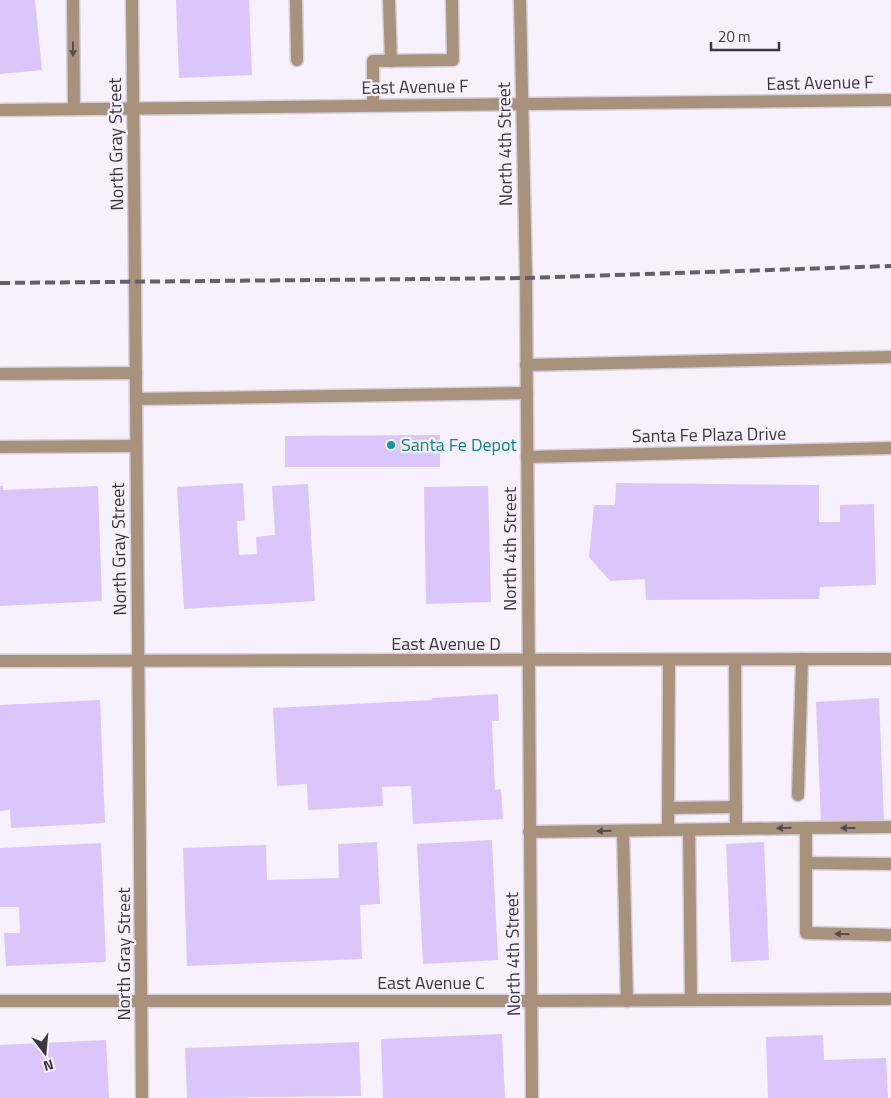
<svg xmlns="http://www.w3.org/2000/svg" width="891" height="1098" viewBox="0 0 891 1098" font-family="'Titillium Web',sans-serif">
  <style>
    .building { fill: #dac6fa }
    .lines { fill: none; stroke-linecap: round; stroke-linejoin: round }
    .minor-casing { stroke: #d4cfdb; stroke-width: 15 }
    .minor { stroke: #a8927c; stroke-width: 12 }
    .rail { stroke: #635f6b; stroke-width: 4; stroke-dasharray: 10 5; stroke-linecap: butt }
    .oneway { fill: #564d50 }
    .culture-dot { fill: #0f9aa8; stroke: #f6f1fd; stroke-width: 2 }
    .labels { text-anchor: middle; stroke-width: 4.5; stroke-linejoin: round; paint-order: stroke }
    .street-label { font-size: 18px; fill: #3a3642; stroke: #f6f1fd }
    .culture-label { font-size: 18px; fill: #0d838f; stroke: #f6f1fd; text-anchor: start }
  </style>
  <rect width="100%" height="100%" fill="#f6f1fd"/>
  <g class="building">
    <polygon points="0,0 35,0 42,70 0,74"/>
    <polygon points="176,0 249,0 252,75 179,78"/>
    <polygon points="440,435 440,467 285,467 285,436"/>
    <polygon points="243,483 245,520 237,521 239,555 257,554 256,537 275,535 272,486 308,484 315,601 184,609 177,487"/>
    <polygon points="616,483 819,485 819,522 840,522 840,505 874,504 876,585 820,587 819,599 646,600 645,579 610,581 589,557 594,505 615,505"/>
    <polygon points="0,486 3,486 3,490 98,486 102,601 0,606"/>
    <polygon points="488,486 491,602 426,604 424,487"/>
    <polygon points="498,694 499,721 492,721 495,790 501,789 503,819 413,824 411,786 382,787 383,806 308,810 307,784 277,786 273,708 432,700 432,698"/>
    <polygon points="879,698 884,821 821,824 816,702"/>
    <polygon points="100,700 105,823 11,828 10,810 0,811 0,705"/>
    <polygon points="492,840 498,960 423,964 417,844"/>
    <polygon points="377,842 380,904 360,905 362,959 187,966 183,848 266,845 267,880 339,878 338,844"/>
    <polygon points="764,842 769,960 731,962 726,844"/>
    <polygon points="101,843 106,962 6,966 4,933 20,933 19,907 0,907 0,848"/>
    <polygon points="502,1034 505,1098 383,1098 381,1039"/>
    <polygon points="823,1035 824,1060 886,1058 888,1098 768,1098 766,1037"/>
    <polygon points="106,1040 109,1098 0,1098 0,1045"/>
    <polygon points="359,1042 361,1096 187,1098 185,1048"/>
  </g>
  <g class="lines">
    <defs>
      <g id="minor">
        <polyline points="73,0 74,109"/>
        <path d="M132,0c4,366 9,732 10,1098"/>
        <polyline points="296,0 297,60"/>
        <polyline points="389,0 391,61"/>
        <polyline points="520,0 526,278 532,1098"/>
        <polyline points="373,105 373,61 453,60 452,0"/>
        <polyline points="0,110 891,100"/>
        <polyline points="526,365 891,357"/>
        <polyline points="0,374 136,373"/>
        <polyline points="136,399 527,393"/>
        <polyline points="0,447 135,446"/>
        <polyline points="527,457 891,448"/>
        <polyline points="735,660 736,829"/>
        <polyline points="0,661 891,659"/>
        <polyline points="798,795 802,659"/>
        <polyline points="669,808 736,807"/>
        <polyline points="806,828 891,827"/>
        <polyline points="668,830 669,660"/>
        <polyline points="689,830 691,1000"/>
        <polyline points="623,831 627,1001"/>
        <polyline points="529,832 806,828 806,933 891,935"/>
        <polyline points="806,863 891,864"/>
        <polyline points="0,1001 531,1001 891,999"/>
      </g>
    </defs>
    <use href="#minor" class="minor-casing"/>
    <use href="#minor" class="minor"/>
    <polyline class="rail" points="0,283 526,278 891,266"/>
  </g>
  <defs><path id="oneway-solid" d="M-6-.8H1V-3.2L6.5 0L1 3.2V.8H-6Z" transform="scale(1.25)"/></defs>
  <g class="oneway">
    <use href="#oneway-solid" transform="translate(73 49) rotate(90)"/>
    <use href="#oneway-solid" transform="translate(784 828) rotate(179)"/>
    <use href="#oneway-solid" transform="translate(848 828) rotate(180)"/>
    <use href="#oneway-solid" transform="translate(604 831) rotate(179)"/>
    <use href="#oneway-solid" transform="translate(842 934) rotate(-178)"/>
  </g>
  <circle class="culture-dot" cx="391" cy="445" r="5"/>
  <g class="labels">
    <g class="street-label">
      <text transform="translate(820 83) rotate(-1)" y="6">East Avenue F</text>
      <text transform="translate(415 87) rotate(-1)" y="6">East Avenue F</text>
      <text transform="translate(116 144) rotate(-91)" y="6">North Gray Street</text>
      <text transform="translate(505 144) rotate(-91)" y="6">North 4th Street</text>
      <text transform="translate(709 435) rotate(-1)" y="6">Santa Fe Plaza Drive</text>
      <text transform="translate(119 549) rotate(-91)" y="6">North Gray Street</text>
      <text transform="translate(510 549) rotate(-90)" y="6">North 4th Street</text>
      <text x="446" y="650">East Avenue D</text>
      <text transform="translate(124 954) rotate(-90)" y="6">North Gray Street</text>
      <text transform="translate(513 954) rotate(-91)" y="6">North 4th Street</text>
      <text x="431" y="989">East Avenue C</text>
    </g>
    <g class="culture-label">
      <text x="401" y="451">Santa Fe Depot</text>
    </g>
  </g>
  <g transform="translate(45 1053) rotate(164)" stroke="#f6f1fd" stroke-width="4" paint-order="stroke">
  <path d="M0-4L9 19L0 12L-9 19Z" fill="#3a3642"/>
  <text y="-8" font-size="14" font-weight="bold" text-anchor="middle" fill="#3a3642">N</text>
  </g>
  <path d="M711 42v8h68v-8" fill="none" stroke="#3a3642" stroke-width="2.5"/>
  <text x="718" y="42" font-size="15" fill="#3a3642" stroke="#f6f1fd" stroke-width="4" paint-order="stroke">20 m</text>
</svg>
